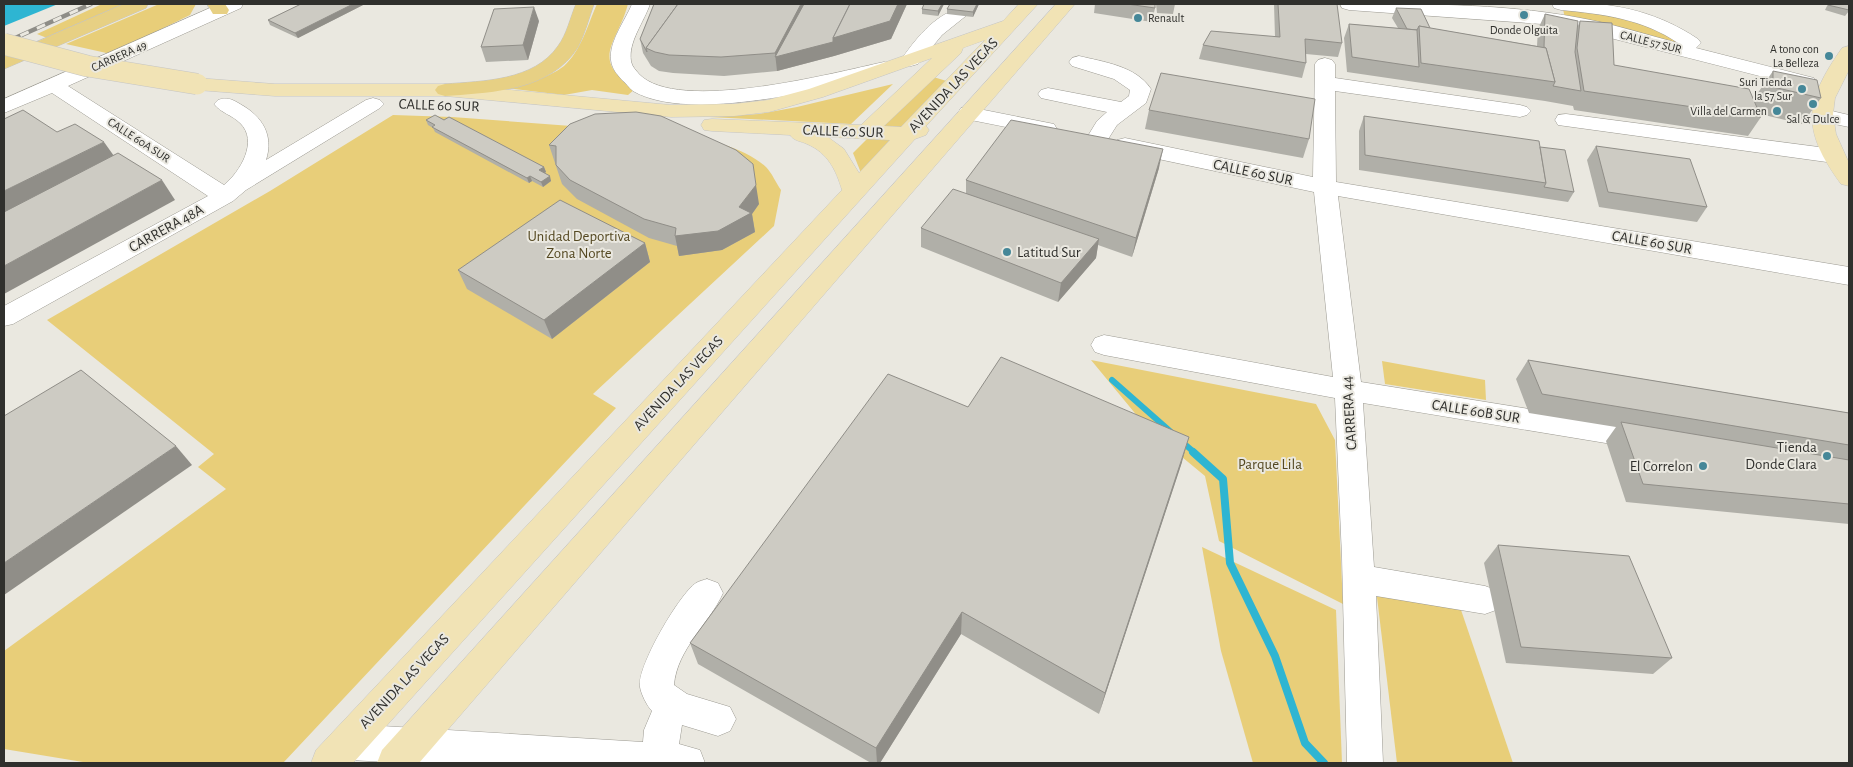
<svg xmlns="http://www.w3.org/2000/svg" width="1853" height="767" viewBox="0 0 1853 767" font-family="'Alegreya Sans',sans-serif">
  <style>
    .green { fill: #e8ce79 }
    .water { fill: #2eb5d2 }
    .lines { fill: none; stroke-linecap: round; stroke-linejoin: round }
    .stream-far1 { stroke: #2eb5d2; stroke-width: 6 }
    .stream { stroke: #2eb5d2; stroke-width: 8 }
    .minor-casing { stroke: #9c9a92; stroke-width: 1 }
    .major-casing { stroke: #c5c5c4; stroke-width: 1 }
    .highway-casing { stroke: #c5c5c4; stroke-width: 1 }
    .minor { fill: #fff; fill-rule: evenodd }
    .major { fill: #f1e3b5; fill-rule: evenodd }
    .highway { fill: #e7d084; fill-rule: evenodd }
    .rail-casing { stroke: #8e8d87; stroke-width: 4.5 }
    .rail { stroke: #eae8e0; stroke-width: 3; stroke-dasharray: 9; stroke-linecap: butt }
    .major-bridge-casing { stroke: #c5c5c4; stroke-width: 22; stroke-linecap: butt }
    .major-bridge { stroke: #f1e3b5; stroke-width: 21 }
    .wall { fill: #b0afa8 }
    .shaded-wall { fill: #908e88 }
    .building { fill: #cdcbc3; stroke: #908e88 }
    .poi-dot { fill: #458798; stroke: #eae8e0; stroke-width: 2 }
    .labels { text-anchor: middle; stroke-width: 4; stroke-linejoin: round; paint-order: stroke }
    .far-poi-label { font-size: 12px; fill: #30302d; stroke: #eae8e0; text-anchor: end }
    .far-street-label { font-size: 12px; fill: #30302d; stroke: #eae8e0 }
    .street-label { font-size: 15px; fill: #30302d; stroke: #eae8e0 }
    .park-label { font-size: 15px; fill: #554922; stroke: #eae8e0 }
    .poi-label { font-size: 15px; fill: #30302d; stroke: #eae8e0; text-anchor: end }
  </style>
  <rect width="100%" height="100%" fill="#eae8e0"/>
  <g class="green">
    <polygon points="102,4 126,4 47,38 37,34"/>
    <polygon points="159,4 196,4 190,15 111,54 66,44"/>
    <path d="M597,4h31c-11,41 -39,54 7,85l-7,6 -36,-5 -28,5 -59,-7c19,-5 43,-9 59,-22 17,-15 24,-42 33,-62z"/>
    <polygon points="1562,5 1604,10 1677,36 1685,47 1565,18"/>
    <polygon points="930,76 950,82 861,173 853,153"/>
    <polygon points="893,84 851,124 709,117 759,114 797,107"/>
    <path d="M393,115l59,2 226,17c26,4 68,14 88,33 6,6 10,16 15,23l-7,36 -181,168 23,14 -333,355h-194l-85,-14v-98l222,-162 -28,-22 16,-13 -167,-134 223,-129z"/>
    <polygon points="1091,360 1316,404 1335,440 1343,604 1219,541 1205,476 1148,429"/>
    <polygon points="1382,361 1485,380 1486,400 1385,384"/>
    <polygon points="1202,547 1336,610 1342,763 1253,763 1221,651"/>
    <polygon points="1376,589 1459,604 1513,763 1397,763"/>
  </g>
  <polygon class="water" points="4,4 58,4 4,26"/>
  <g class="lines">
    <g class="stream-far1">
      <polyline points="1112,380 1171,432"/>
      <polyline points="1181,441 1195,453"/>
    </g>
    <polyline class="stream" points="1193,452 1223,479 1230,563 1275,656 1305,743 1324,763"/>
    <defs>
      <g id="minor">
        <path d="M219,4h24l-2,4 -173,78 156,99c16,-13 35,-44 16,-62 -8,-8 -19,-10 -26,-19l4,-4c9,-3 14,-1 22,4 22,12 34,31 26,56l100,-60 7,-2 7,2 4,4 -4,4 -134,82 -13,11 -220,123 -9,2v-20l204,-110 -156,-103 -48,20v-14z"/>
        <path d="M632,4h18c-6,18 -22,38 -19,57 1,6 5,9 8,13 38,40 194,-1 245,-12l7,2 3,4 -3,4c-62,16 -201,52 -258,19 -4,-3 -7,-8 -11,-11 -5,-6 -10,-11 -11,-20 -2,-19 14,-39 21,-56z"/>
        <path d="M1340,4c78,0 158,-1 235,13 35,6 69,17 103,26 -35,-24 -75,-29 -117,-33l-7,-2 -2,-4c52,-4 101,5 146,35l3,4 -5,5 118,30 3,4 -3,4 -7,2 -232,-59 -33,-5 -193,-14 -7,-2z"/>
        <path d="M958,9l7,2 2,4 -25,20 -24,29 -7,2 -7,-2 -3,-4c13,-19 33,-45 57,-51z"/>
        <path d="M1079,56c25,6 57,10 72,33l-5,14 -29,22 -12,19 -8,2 -8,-2 -3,-5 11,-18 10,-9 -66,-14 -3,-4 3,-4 7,-2 73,14 8,-6 1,-6 -16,-11 -42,-13 -3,-4 3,-4z"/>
        <polygon points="1325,58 1332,60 1335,64 1335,78 1520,105 1527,107 1531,111 1527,115 1520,117 1335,91 1336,182 1849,267 1849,285 1338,196 1361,382 1648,428 1658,431 1662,439 1658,447 1648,450 1363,403 1374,567 1485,586 1496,590 1501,600 1496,610 1485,614 1376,596 1383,763 1347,763 1342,557 1335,398 1104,355 1095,352 1091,345 1095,338 1104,335 1333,377 1314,192 1125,152 1117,150 1114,145 1117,140 1125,138 1313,177 1315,64 1318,60"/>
        <polygon points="969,107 1054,124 1057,129 1054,134 1046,135 961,118 958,113 961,108"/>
        <polygon points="1823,109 1849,115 1849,127 1815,120 1812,115 1815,110"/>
        <polygon points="1566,114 1834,149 1842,151 1845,156 1842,161 1834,163 1558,125 1555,120 1558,115"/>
        <path d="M707,579l11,4 5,10c-14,31 -46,56 -49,92l13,9 43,13 6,12 -6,12 -12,5 -36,-11 -3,19 21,6 5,13h-298l-58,-3 -13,-6 -5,-12 5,-12 13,-6 294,18 1,-12 8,-19c-5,-5 -11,-17 -12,-24 -4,-19 40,-94 56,-104 3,-2 8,-3 11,-4z"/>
      </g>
      <g id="major">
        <path d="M1019,4h19l-112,122 3,4 -3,5 -11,4 -562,624h-42l5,-13 526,-560c-6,-20 -14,-37 -35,-46 -6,-3 -13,-3 -17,-9l-78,-4 -8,-1 -3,-5 3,-5 8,-1 149,6 71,-67 -109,39 -54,15 -35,4 -63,1 -226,-21h-170l-78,-6 -7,-2 -3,-4 3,-4 7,-2 78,6h170l226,21 63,-1 34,-4 41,-11 194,-68zM985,40l-84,87 -17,-1 77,-73 2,-5zM828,137l62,3 -31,33 -15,-24z"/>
        <polygon points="1056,4 1075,4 419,763 377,763 382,750"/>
        <path d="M1849,46v24l-14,28 -2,16 3,20 13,29v23l-8,-2c-40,-55 -37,-82 1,-136z"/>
      </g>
      <g id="highway">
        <polygon points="124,4 148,4 146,8 4,69 4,56"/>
        <polygon points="207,4 225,4 229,10 227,14 213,14"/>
        <path d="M576,4h18c-5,14 -9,30 -16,43 -27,44 -88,46 -133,49l-7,-2 -3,-4 3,-4 7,-2c38,-3 89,-3 113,-38 9,-12 12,-28 18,-42z"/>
      </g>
    </defs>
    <use href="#minor" class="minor-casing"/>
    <use href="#major" class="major-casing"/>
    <use href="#highway" class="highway-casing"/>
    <use href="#minor" class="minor"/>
    <use href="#major" class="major"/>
    <use href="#highway" class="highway"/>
    <defs>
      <polyline id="rail" points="4,43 91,4"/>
    </defs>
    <use href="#rail" class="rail-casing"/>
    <use href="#rail" class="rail"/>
    <defs>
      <polyline id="major-bridge" points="4,44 87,66 197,84"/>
    </defs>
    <use href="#major-bridge" class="major-bridge-casing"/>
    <use href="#major-bridge" class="major-bridge"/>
  </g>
  <g class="wall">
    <polygon points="301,4 365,4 298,38 270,25 268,20"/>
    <polygon points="654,4 907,4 891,39 834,56 777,71 724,76 673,73 659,71 651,66 643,53 640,39"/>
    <polygon points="944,4 938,16 922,14 922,9"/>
    <polygon points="950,4 979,4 973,17 947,14 947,9"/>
    <polygon points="1095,4 1155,4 1155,8 1152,22 1094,13"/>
    <polygon points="1156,4 1175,4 1173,14 1157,13"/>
    <polygon points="1274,4 1278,4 1342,43 1338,57 1306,54 1306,63 1302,78 1199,59 1203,45 1275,37"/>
    <polygon points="1828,4 1849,4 1849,11 1845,16 1825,10"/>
    <polygon points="1396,8 1430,28 1537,46 1538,29 1545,14 1577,28 1580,21 1614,65 1755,103 1755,97 1773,71 1821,98 1802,124 1760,114 1761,117 1748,136 1574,110 1573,106 1545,101 1347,72 1344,38 1349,24 1398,28 1392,18"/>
    <polygon points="539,21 528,60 486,62 481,47"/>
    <polygon points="1149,110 1309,139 1303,158 1145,129"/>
    <polygon points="1364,116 1540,147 1574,192 1568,202 1359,170 1359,131"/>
    <polygon points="426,120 444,120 544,167 546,172 545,173 551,181 543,187 532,181 529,183 435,132 433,128 428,125"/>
    <polygon points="570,124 759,204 752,214 755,232 722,250 679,256 677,246 649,238 577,199 562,184 549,145"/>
    <polygon points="1596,146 1707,207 1697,222 1599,207 1587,160"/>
    <polygon points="1159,168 1132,257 1098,245 1096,258 1058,302 921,247 921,228 966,194 966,180"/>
    <polygon points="645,243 650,262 552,339 467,289 458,270"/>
    <polygon points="1528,360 1849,413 1849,524 1626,502 1606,441 1616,427 1529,413 1516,379"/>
    <polygon points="968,407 1182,462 1099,714 961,634 880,763 871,763 698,664 690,643"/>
    <polygon points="1498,545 1672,658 1653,674 1506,663 1484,563"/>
  </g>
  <g class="shaded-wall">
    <polygon points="353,4 365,4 298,38 295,33"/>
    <polygon points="801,4 813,4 833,38 898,4 907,4 891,39 834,56 777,71 775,53"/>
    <polygon points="942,4 944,4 938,16 938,11"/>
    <polygon points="977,4 979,4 973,17 973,12"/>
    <polygon points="534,7 539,21 528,60 523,45"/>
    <polygon points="104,142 114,156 4,213 4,191"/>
    <polygon points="1163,149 1159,168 1132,257 1136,238"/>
    <polygon points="544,167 546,172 541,175 539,170"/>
    <polygon points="530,176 532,181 529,183 527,178"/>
    <polygon points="550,176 551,181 543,187 541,182"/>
    <polygon points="162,180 175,200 4,294 4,266"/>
    <polygon points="756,185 759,204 752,214 755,232 722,250 679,256 675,236 739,207"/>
    <polygon points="1099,239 1096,258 1058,302 1061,283"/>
    <polygon points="645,243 650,262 552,339 544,320"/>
    <polygon points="1189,437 1182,462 1099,714 1105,693"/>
    <polygon points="176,446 192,465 4,595 4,563"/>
    <polygon points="962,612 961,634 880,763 877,763 876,748"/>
  </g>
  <g class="building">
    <polygon points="301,4 353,4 295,33 268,20"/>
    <polygon points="654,4 678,4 646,48 647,52 640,39"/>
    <polygon points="678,4 801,4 775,53 721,57 669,55 655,52 646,48"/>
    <polygon points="804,4 850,4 833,38 833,42 775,57"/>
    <polygon points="850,4 898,4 890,21 833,38"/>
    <polygon points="924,4 942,4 938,11 922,9"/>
    <polygon points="950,4 977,4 973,12 947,9"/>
    <polygon points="1127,4 1155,4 1155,8"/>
    <polygon points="1278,4 1337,4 1342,43 1305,39 1306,63 1203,45 1211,31 1280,37"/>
    <polygon points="1829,4 1849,4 1849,10 1828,5"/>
    <polygon points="534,7 523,45 481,47 494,9"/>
    <polygon points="1396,8 1421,9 1430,28 1419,26 1417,30 1407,29"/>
    <polygon points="1545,14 1578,21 1575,52 1581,91 1553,86 1555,82 1546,48 1544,47"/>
    <polygon points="1580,21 1612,23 1614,65 1749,89 1761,117 1584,91 1577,48"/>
    <polygon points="1349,24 1417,30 1419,67 1352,57"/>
    <polygon points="1419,26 1546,48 1555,82 1421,63"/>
    <polygon points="1773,71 1817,80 1821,98 1773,87"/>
    <polygon points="1161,73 1315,99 1309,139 1149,110"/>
    <polygon points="23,110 57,132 75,124 104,142 4,191 4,119"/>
    <polygon points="636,112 661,116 736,150 753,164 756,185 739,207 751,213 718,231 675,236 676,228 644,219 570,180 556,165 556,146 549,145 570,124 595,114"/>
    <polygon points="435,115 444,120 449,117 544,167 539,170 550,176 541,182 530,176 527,178 432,127 435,125 426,120"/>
    <polygon points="1364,116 1539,141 1546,183 1365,155"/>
    <polygon points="1011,120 1163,149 1136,238 966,180"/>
    <polygon points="1596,146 1690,159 1707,207 1608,192"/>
    <polygon points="1540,147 1565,150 1574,192 1544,187 1546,183"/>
    <polygon points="118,153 162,180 4,266 4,212"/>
    <polygon points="953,189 1099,239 1061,283 921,228"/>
    <polygon points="560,200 645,243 544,320 458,270"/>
    <polygon points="1001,357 1189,437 1105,693 962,612 876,748 690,643 888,374 968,407"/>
    <polygon points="1528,360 1849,413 1849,445 1542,394"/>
    <polygon points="81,370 176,446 4,563 4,416"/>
    <polygon points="1621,422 1849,460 1849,504 1643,484"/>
    <polygon points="1498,545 1629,556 1672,658 1521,647"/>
  </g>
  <g class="poi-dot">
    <circle cx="1524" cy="15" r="5"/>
    <circle cx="1138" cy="18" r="5"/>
    <circle cx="1829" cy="56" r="5"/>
    <circle cx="1802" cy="89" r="5"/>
    <circle cx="1813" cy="104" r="5"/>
    <circle cx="1777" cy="111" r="5"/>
    <circle cx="1007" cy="252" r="5"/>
    <circle cx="1827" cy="456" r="5"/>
    <circle cx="1703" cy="466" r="5"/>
  </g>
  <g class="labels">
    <g class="far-poi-label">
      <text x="1148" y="22" text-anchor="start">Renault</text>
      <text x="1524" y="34" text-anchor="middle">Donde Olguita</text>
      <text x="1819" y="53">A tono con<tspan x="1819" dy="14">La Belleza</tspan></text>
      <text x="1792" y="86">Suri Tienda<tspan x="1792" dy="14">la 57 Sur</tspan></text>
      <text x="1767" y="115">Villa del Carmen</text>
      <text x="1813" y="123" text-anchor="middle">Sal &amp; Dulce</text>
    </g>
    <g class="far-street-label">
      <text transform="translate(1651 42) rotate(14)" y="4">CALLE 57 SUR</text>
      <text transform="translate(119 56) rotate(-24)" y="4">CARRERA 49</text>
      <text transform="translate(139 140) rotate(33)" y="4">CALLE 60A SUR</text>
    </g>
    <g class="street-label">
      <text transform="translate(953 85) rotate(-47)" y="5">AVENIDA LAS VEGAS</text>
      <text transform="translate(439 105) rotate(2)" y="5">CALLE 60 SUR</text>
      <text transform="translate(843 131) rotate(2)" y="5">CALLE 60 SUR</text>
      <text transform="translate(1253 172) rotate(12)" y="5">CALLE 60 SUR</text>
      <text transform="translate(166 228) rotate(-29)" y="5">CARRERA 48A</text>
      <text transform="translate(1652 242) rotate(10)" y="5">CALLE 60 SUR</text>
      <text transform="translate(678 383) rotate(-47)" y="5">AVENIDA LAS VEGAS</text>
      <text transform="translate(1476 411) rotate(9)" y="5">CALLE 60B SUR</text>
      <text transform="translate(1349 413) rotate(-94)" y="5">CARRERA 44</text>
      <text transform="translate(404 681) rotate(-47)" y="5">AVENIDA LAS VEGAS</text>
    </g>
    <g class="park-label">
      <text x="579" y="241">Unidad Deportiva<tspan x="579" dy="17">Zona Norte</tspan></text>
      <text x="1270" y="469">Parque Lila</text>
    </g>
    <g class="poi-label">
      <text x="1017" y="257" text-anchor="start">Latitud Sur</text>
      <text x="1817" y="452">Tienda<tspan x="1817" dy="17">Donde Clara</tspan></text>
      <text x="1693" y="471">El Correlon</text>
    </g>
  </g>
  <rect width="1853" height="767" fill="none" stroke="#30302d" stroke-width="10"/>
</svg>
